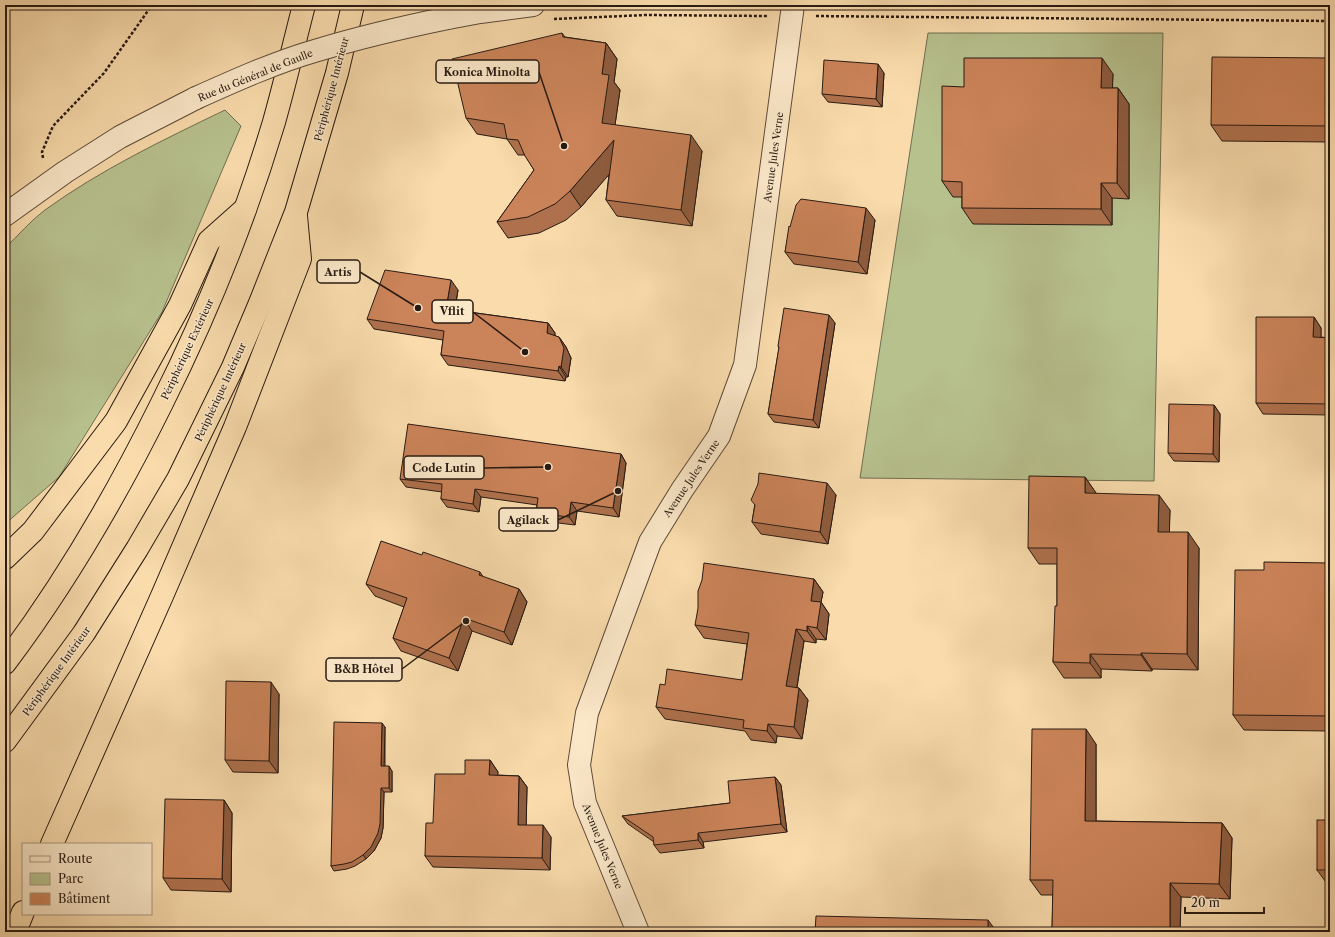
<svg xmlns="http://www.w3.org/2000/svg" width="1335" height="937" viewBox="0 0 1335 937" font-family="'Libre Caslon Text',serif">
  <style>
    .green { fill: #b7c18e; stroke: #706e50 }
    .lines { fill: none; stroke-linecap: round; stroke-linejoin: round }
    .minor-casing { stroke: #5c4a38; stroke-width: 24 }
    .highway-casing { stroke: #281a12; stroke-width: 24 }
    .path { stroke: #281a12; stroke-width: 2.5; stroke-dasharray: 3 2; stroke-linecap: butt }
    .minor { stroke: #fbe8c9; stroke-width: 22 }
    .highway { stroke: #f9dbac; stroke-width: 22 }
    .minor-bridge-casing { stroke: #5c4a38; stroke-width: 24; stroke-linecap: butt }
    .minor-bridge { stroke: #fbe8c9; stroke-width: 22 }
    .wall { fill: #af714d; stroke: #281a12 }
    .shaded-wall { fill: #8e5c3e; stroke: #281a12 }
    .building { fill: #cb8359; stroke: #281a12 }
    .labels { text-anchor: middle; stroke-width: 3; stroke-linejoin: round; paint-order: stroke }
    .street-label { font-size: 10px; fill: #281a12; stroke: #fbe8c9 }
    .leader { fill: none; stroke: #281a12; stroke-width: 1.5 }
    .callout-dot { fill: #281a12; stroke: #fbe8c9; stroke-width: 1.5 }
    .callout { fill: #fbe8c9; stroke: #281a12; stroke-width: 1.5 }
    .callout-label { font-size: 11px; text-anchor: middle; font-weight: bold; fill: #281a12 }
  </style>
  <rect width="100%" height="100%" fill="#f9dbac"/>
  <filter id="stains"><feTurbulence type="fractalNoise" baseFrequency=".005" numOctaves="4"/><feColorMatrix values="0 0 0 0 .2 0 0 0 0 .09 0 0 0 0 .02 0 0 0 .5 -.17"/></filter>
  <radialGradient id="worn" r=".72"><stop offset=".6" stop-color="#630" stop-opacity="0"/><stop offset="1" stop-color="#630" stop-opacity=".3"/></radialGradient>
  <g class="green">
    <polygon points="928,33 1163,33 1154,481 860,478"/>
    <path d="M225,110l16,16 -79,186 -103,165 -54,47v-276c13,-12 25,-27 40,-38 55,-40 118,-70 180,-100z"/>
  </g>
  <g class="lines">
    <defs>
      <g id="minor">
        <polyline points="448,18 480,12 533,5"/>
        <polyline points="5,215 65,172 120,137 196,98"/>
        <polyline points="638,932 585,803 579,765 587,713 650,542 682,490 719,436 745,365 793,5"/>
      </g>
      <g id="highway">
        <polyline points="5,558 33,531 116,421 180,305 209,241 245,209"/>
        <path d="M5,663c61,-81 112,-169 157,-260 45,-90 83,-184 112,-281 11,-39 20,-78 30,-117"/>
        <polyline points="5,741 84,633 137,549 178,479 233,367 260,303 296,212 337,73 353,5"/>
        <polyline points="52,844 162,596 235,427 300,259 296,216"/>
        <polyline points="15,932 23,912"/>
      </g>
    </defs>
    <use href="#minor" class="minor-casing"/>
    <use href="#highway" class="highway-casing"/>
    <g class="path">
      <polyline points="816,16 1330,21"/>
      <polyline points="554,19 646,15 767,16"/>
      <polyline points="43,158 42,152 53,126 104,73 152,5"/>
    </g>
    <use href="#minor" class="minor"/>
    <use href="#highway" class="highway"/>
    <defs>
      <path id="minor-bridge" d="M196,98c40,-18 80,-36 122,-48 43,-13 86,-23 130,-32"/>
    </defs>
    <use href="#minor-bridge" class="minor-bridge-casing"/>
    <use href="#minor-bridge" class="minor-bridge"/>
  </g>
  <g class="wall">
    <polygon points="562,33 565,37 606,43 617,59 614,82 620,90 615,125 702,151 692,226 617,216 606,200 609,174 581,207 566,220 539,233 508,238 497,222 534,170 525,155 518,155 507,139 477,134 466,118"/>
    <polygon points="1330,58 1330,142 1222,141 1211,125"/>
    <polygon points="884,73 882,107 828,102 822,94"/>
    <polygon points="1113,74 1112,88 1118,88 1129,104 1129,199 1112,198 1112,225 973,224 962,208 962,197 953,197 942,181 964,87"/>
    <polygon points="875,220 867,274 794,264 785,252 790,227"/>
    <polygon points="458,290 455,310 548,323 555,333 555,336 559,337 566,347 571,358 568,377 566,377 565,381 448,365 441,355 443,340 374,329 367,319"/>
    <polygon points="1314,317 1321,328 1321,337 1330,338 1330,415 1263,414 1256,403"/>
    <polygon points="835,323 819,428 774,422 768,414 779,348 778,346"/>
    <polygon points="1214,405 1220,414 1219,462 1174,461 1168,453"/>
    <polygon points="621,454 626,463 619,517 577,511 575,525 542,521 536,513 537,505 481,497 479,512 447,507 441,499 442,492 406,487 400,479"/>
    <polygon points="1085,477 1096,493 1096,494 1170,510 1169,532 1199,548 1198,670 1152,669 1152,671 1101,669 1101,678 1064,678 1053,662 1057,606 1057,564 1039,564 1028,548"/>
    <polygon points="758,484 836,495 828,544 761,534 752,522"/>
    <polygon points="1330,563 1330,731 1244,730 1233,715 1264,570"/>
    <polygon points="483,577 519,589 527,602 512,645 472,631 458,671 401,651 393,638 404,607 375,596 366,584"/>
    <polygon points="814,579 823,592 821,602 829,614 826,640 816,639 816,643 804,641 797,688 799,688 808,700 802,739 777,736 776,743 751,740 745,731 665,719 656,707 665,685 742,680 747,644 704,638 695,625"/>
    <polygon points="279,694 278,773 233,772 225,760"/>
    <polygon points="385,727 385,766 392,771 392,792 384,792 383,828 381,838 374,851 366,859 355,866 347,869 334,871 331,866"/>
    <polygon points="1096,744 1096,821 1222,823 1232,838 1230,899 1181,897 1180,932 1054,932 1052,929 1053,895 1041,895 1030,880"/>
    <polygon points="490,760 498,772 497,775 519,776 527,787 526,825 551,837 550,870 433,867 425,856 433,823 465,774"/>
    <polygon points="775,777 781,785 787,832 703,842 704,848 660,853 654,845 654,842 628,824 622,816 730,803"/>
    <polygon points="224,800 232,813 231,892 171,890 163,878"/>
    <polygon points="1330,820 1330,885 1328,885 1317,870"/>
  </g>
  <g class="shaded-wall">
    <polygon points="606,43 617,59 614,82 620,90 613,139 602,123 602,74"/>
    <polygon points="1102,58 1113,74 1112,103 1101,88"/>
    <polygon points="878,64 884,73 882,107 876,99"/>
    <polygon points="1118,88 1129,104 1129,199 1117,183"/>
    <polygon points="691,135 702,151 692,226 681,210"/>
    <polygon points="614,140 625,156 581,207 570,191"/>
    <polygon points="1101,183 1112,198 1112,225 1101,209"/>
    <polygon points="866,208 875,220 867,274 858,262"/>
    <polygon points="451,280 458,290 453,319 446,309"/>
    <polygon points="829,315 835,323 819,428 813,420"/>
    <polygon points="1314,317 1321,328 1321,348 1313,337"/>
    <polygon points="548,323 555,333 554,343 547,333"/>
    <polygon points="559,337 566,347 571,358 568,377 561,367"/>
    <polygon points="559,366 566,377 565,381 558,371"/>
    <polygon points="1214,405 1220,414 1219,462 1213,454"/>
    <polygon points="621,454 626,463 619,517 613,508"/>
    <polygon points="1085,477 1096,493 1096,509 1085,493"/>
    <polygon points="827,483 836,495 828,544 820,532"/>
    <polygon points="475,489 481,497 479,512 473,504"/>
    <polygon points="1159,495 1170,510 1169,548 1158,532"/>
    <polygon points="571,502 577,511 575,525 569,517"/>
    <polygon points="1188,532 1199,548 1198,670 1187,654"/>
    <polygon points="480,572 488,584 479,575"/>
    <polygon points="814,579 823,592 821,602 829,614 826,640 817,628 811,601"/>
    <polygon points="519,589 527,602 512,645 504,632"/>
    <polygon points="464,618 472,631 458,671 449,658"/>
    <polygon points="807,626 816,639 816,643 807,631"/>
    <polygon points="796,629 804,641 795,699 786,686"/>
    <polygon points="1141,653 1152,669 1152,671 1141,655"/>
    <polygon points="1090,654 1101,669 1101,678 1090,663"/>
    <polygon points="271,682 279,694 278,773 269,761"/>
    <polygon points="799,688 808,700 802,739 794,727"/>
    <polygon points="382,723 385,727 384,770 381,766"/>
    <polygon points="768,724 777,736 776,743 767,731"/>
    <polygon points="1086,729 1096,744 1096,836 1085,821"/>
    <polygon points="490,760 498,772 497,787 489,775"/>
    <polygon points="389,766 392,771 392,792 389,788"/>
    <polygon points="519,776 527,787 526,836 518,825"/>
    <polygon points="775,777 781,785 787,832 781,824"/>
    <polygon points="381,788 384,792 383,828 381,838 374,851 366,859 363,855"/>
    <polygon points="224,800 232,813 231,892 222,879"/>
    <polygon points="1222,823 1232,838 1230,899 1219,884"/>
    <polygon points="543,825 551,837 550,870 542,858"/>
    <polygon points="698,833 703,842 704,848 698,840"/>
    <polygon points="1170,883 1181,897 1180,932 1170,932"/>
    <polygon points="988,920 997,932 988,932"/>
  </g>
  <g class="building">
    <polygon points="562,33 563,37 606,43 602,74 609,75 602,123 691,135 681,210 606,200 614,140 570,191 555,204 528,217 497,222 534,170 525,156 518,140 507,139 504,124 466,118 452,59"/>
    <polygon points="1212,57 1330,58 1330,126 1211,125"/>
    <polygon points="964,58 1102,58 1101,88 1118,88 1117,183 1101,183 1101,209 962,208 962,182 942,181 942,86 964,87"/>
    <polygon points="824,60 878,64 876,99 822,94"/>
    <polygon points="801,199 866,208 858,262 785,252 789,226 790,227 796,205"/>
    <polygon points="385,270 451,280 446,309 548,323 547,333 559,337 564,348 561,367 559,366 558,371 441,355 444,331 367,319"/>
    <polygon points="784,308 829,315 813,420 768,414 779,347 778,346"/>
    <polygon points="1256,317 1314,317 1313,337 1330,338 1330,404 1256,403"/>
    <polygon points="1169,404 1214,405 1213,454 1168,453"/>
    <polygon points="408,424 621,454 613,508 571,502 569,517 536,513 538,498 475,489 473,504 441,499 442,484 400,479"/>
    <polygon points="759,473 827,483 820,532 752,522 755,505 751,500 758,484"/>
    <polygon points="1029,476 1085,477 1085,493 1159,495 1158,532 1188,532 1187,654 1141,653 1141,655 1090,654 1090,663 1053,662 1055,606 1057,606 1057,548 1028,548"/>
    <polygon points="381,541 422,555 423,552 480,572 479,575 519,589 504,632 464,618 449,658 393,638 407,598 366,584"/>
    <polygon points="1264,562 1330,563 1330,716 1233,715 1235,570 1264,570"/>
    <polygon points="704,563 814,579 811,601 821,602 817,628 807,626 807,631 796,629 786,686 799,688 794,727 768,724 767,731 743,728 744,720 656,707 660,684 665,685 667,669 742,680 749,633 695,625 698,608 698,591 702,580"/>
    <polygon points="226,681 271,682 269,761 225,760"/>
    <polygon points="334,722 382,723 381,766 389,766 389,788 381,788 380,824 378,833 371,847 363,855 352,862 344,864 331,866"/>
    <polygon points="1032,729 1086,729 1085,821 1222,823 1219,884 1170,883 1170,931 1166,931 1166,932 1068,932 1052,929 1053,880 1030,880"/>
    <polygon points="465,760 490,760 489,775 519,776 518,825 543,825 542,858 425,856 426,823 433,823 435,774 465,774"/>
    <polygon points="775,777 781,824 698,833 698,840 654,845 653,837 622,816 730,803 728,781"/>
    <polygon points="165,799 224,800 222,879 163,878"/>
    <rect x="1317" y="820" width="13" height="50"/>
    <polygon points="816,916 988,920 988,932 815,932"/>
  </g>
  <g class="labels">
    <g class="street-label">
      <text transform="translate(255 75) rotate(-22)" y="4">Rue du Général de Gaulle</text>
      <text transform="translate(331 89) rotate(-75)" y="4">Périphérique Intérieur</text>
      <text transform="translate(773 157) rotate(-82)" y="4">Avenue Jules Verne</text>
      <text transform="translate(187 349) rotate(-65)" y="4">Périphérique Extérieur</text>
      <text transform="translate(220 392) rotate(-65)" y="4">Périphérique Intérieur</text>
      <text transform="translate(691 478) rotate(-56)" y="4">Avenue Jules Verne</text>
      <text transform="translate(56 671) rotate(-54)" y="4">Périphérique Intérieur</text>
      <text transform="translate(603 846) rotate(68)" y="4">Avenue Jules Verne</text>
    </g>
  </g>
  <path class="leader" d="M564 146L539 72M418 308L360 272M525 352L473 312M548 467L484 468M618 491L558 520M466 621L402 669"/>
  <g class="callout-dot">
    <circle cx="564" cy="146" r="4"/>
    <circle cx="418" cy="308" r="4"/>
    <circle cx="525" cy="352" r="4"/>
    <circle cx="548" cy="467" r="4"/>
    <circle cx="618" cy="491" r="4"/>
    <circle cx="466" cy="621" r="4"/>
  </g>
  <g class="callout">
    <rect x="436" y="60" width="103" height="23" rx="4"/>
    <rect x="317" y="260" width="43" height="23" rx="4"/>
    <rect x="432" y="300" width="41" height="23" rx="4"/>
    <rect x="404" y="456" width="80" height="23" rx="4"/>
    <rect x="499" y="508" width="59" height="23" rx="4"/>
    <rect x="326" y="658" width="76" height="23" rx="4"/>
  </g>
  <g class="callout-label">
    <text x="487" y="76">Konica Minolta</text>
    <text x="338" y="276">Artis</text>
    <text x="452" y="315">Vflit</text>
    <text x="444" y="472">Code Lutin</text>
    <text x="528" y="524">Agilack</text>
    <text x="364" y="673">B&amp;B Hôtel</text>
  </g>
  <rect width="1335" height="937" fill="none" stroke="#f9dbac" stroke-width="20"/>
  <rect x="6" y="6" width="1323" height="925" fill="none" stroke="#281a12" stroke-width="2"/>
  <rect x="10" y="10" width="1315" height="917" fill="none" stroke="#281a12"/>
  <rect x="22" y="843" width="130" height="72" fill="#fbe8c9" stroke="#a79680"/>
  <rect x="30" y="856" width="20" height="6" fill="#fbe8c9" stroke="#a79680"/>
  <text x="58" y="863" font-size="12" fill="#281a12">Route</text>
  <rect x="30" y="873" width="20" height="12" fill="#b7c18e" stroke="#a79680"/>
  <text x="58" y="883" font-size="12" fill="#281a12">Parc</text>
  <rect x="30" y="893" width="20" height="12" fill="#cb8359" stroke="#a79680"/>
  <text x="58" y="903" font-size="12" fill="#281a12">Bâtiment</text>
  <path d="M1185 907v6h79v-6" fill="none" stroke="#281a12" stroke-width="2"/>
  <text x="1191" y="907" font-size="12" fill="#281a12" stroke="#fbe8c9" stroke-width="3" paint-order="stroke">20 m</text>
  <rect width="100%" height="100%" filter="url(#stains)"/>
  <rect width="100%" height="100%" fill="url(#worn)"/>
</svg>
